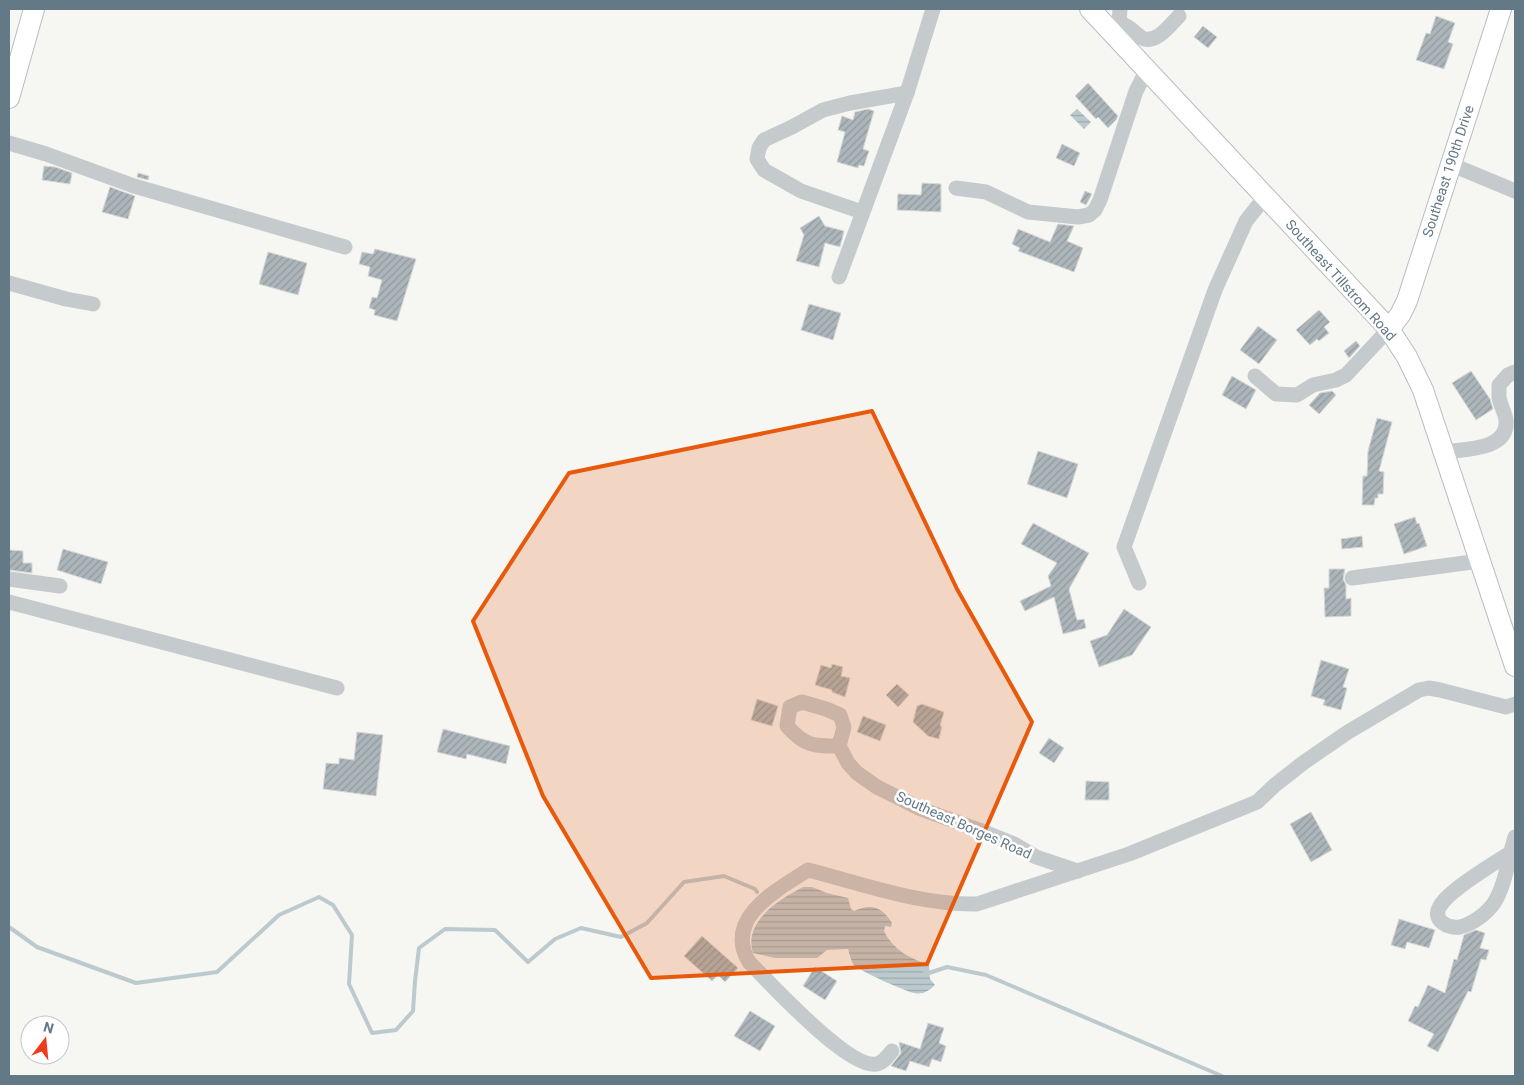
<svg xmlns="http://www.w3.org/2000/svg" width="1524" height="1085" viewBox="0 0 1524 1085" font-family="Roboto,sans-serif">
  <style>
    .water { fill: url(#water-rules) }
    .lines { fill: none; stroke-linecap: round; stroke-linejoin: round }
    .stream { stroke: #bccace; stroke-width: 4 }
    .building { fill: url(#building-hatch); stroke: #d8d8d5 }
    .major-casing { stroke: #b8bdc0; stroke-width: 22 }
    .minor { stroke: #c5cacc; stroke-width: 15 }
    .major { stroke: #fff; stroke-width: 20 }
    .marked { fill: #e8590c; fill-opacity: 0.2; stroke: #e8590c; stroke-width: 4; stroke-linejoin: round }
    .labels { text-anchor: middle; stroke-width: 5; stroke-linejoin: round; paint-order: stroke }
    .street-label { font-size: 14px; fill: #637986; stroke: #fff }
  </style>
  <defs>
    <pattern id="water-rules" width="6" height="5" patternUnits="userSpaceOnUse" patternTransform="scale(1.25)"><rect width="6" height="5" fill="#bccace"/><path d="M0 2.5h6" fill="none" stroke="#9ca9ad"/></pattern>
    <pattern id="building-hatch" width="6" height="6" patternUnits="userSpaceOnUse" patternTransform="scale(1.25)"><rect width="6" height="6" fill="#acb6ba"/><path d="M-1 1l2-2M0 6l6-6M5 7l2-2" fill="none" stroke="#90999d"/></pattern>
  </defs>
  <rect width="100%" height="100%" fill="#f6f6f2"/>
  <g class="water">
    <polygon points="1077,109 1091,122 1084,129 1070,115"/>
    <path d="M803,887h9l15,6 21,5 3,11 3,2c18,-8 28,-4 38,12l-1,4 -6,-1 -1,5c10,20 26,27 45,34l1,14 5,6c-6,6 -12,10 -21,8 -9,-2 -55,-22 -61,-29 -2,-4 -4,-11 -5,-15l-21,1 -10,8h-42l-22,-5c-10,-32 27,-54 50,-66z"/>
  </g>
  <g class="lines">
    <g class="stream">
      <polyline points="9,927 37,947 136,983 217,972 279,915 319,897 333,905 352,935 349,984 372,1033 396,1030 413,1011 415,981 419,948 445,929 495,930 528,962 555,939 581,928 621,937 647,923 684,882 724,876 755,889 757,892"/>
      <polyline points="925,971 929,973 947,967 986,975 1222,1076"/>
    </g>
  </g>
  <g class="building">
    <polygon points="1436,16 1455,23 1448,42 1453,44 1444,69 1416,60 1426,33 1430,34"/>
    <polygon points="1203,26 1217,37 1208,48 1194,37"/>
    <polygon points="1088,83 1118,116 1116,120 1108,128 1098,117 1096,119 1075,96"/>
    <polygon points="868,109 874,111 863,149 869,151 864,166 859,165 858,168 837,162 845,132 838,130 842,116 853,120 855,112"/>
    <polygon points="1062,144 1080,153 1074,166 1056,158"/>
    <polygon points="44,166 55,167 72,173 70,184 42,180"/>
    <polygon points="138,173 149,176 148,180 137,177"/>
    <polygon points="922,183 941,184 941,212 897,210 898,194 921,195"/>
    <polygon points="110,187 135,196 128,219 102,212"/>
    <polygon points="1085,191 1092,194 1086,205 1080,202"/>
    <polygon points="819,216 825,226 844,231 840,247 825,243 819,267 796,261 804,235 800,228"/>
    <polygon points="1058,224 1074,226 1067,241 1083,248 1074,272 1018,251 1020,248 1012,244 1018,229 1050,242"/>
    <polygon points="375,249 416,259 397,321 374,315 375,310 369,308 372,297 377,298 382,280 368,276 370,267 359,264 362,252 373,254"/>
    <polygon points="268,252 307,263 298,295 259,284"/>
    <polygon points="809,304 841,313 833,340 801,330"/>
    <polygon points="1319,310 1330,322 1324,327 1329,333 1319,341 1317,339 1310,345 1296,330"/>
    <polygon points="1258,326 1277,340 1259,364 1240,350"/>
    <polygon points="1356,341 1360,346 1349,358 1344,351"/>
    <polygon points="1471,371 1490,399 1493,409 1476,420 1452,383"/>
    <polygon points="1232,376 1256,390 1246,409 1222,395"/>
    <polygon points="1332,391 1336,395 1319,414 1309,405 1320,393"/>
    <polygon points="1377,418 1392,422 1379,471 1384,472 1383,494 1378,494 1378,498 1375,498 1374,505 1362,505 1363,476 1367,476 1368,451"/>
    <polygon points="1038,451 1078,464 1067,498 1027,484"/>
    <polygon points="1415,517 1417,524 1419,523 1427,546 1404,554 1394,524"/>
    <polygon points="1033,523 1089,553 1069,589 1077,620 1084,619 1086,628 1063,634 1054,597 1025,611 1020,601 1051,586 1048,576 1057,563 1021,544"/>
    <polygon points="1362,536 1363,547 1342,549 1341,539"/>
    <polygon points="63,549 108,562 101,584 57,570"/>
    <polygon points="9,550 23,551 23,563 32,563 32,573 9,570"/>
    <polygon points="1329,569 1345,569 1343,579 1346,585 1346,599 1351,598 1351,616 1325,617 1324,588 1329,588"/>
    <polygon points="1124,609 1151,627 1132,655 1099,667 1090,641 1107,635"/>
    <polygon points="1321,660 1349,669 1343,687 1347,688 1341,710 1323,705 1325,700 1311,696"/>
    <polygon points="832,664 843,667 841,676 850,678 845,697 832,692 832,690 815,685 821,665 831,668"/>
    <polygon points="897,684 909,695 898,707 886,695"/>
    <polygon points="757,699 778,706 772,726 751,720"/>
    <polygon points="922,704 944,712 940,726 942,726 939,739 928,736 913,722 917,706"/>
    <polygon points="863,716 886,725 880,741 857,732"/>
    <polygon points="443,729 510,746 506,764 467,754 466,759 437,752"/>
    <polygon points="357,732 383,735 376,796 323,789 326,763 339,764 339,758 354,760"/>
    <polygon points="1049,738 1064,748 1054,763 1039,753"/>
    <polygon points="1086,781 1109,782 1109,800 1085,800"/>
    <polygon points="1311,812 1332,850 1311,862 1290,824"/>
    <polygon points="1399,919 1435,930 1429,948 1407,942 1405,949 1391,945"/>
    <polygon points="1476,930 1485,933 1480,948 1489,950 1486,960 1481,959 1471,992 1468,991 1438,1052 1427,1046 1434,1034 1408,1021 1415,1006 1418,1007 1428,985 1445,993 1454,959 1457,960 1464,935"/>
    <polygon points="702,936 738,968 725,982 718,975 712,981 684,956"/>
    <polygon points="815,967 837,981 825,1000 803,986"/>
    <polygon points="750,1011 775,1026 760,1051 734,1036"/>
    <polygon points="928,1023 944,1028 939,1043 946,1046 941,1062 932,1059 929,1067 910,1061 906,1071 891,1066 901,1053 899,1042 920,1049"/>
  </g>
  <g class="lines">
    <defs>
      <g id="major">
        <polyline points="1090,9 1389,329 1407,357 1423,390 1515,666"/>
        <polyline points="9,98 34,9"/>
        <polyline points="1389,329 1400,315 1407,301 1501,9"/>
      </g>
    </defs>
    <use href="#major" class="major-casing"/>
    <g class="minor">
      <path d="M1118,23c11,2 15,9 24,15 14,7 29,-14 37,-22"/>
      <polyline points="1111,30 1119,22 1120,9"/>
      <polyline points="9,143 46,154 134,186 345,247"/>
      <polyline points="1450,164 1515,191"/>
      <polyline points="956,188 986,192 1028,212 1078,217 1089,215 1095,210 1100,200 1136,91 1147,70"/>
      <polyline points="862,212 801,191 764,170 757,159 759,148 764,140 792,127 823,110 850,103 907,93"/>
      <polyline points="839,277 907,93 933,9"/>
      <polyline points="9,283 66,299 93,304"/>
      <polyline points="1255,376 1276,394 1297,395 1313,385 1336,380 1346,375 1389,329"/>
      <path d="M1444,452c22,-3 65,-2 62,-32 -1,-8 -6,-15 -7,-23 0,-4 0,-9 0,-12l9,-10 7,-3"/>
      <polyline points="1352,578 1480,561"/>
      <polyline points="9,579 60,586"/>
      <polyline points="1139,583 1124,547 1215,290 1246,221 1265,197"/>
      <polyline points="9,602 337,688"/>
      <path d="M802,702l24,7 14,6 4,12 -5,19c-27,0 -34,0 -52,-20l3,-19z"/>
      <polyline points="839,746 848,763 857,773 877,787 921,809 979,830 1014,844 1036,857 1078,871"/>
      <path d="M1510,853c-17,11 -61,37 -70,53 -9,14 8,23 20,21 13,-3 27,-14 34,-24 12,-19 14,-45 21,-66"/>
      <path d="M892,1051c-4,5 -8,11 -15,13 -28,6 -107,-81 -128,-102 -26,-44 28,-72 59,-92 55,14 111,35 169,34l152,-50 128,-52 18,-17 28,-22 45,-31 71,-42 10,-2 11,2 66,17 9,-3"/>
    </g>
    <use href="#major" class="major"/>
  </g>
  <path class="marked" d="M872,411l85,178 75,133 -105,242 -276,14 -108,-182 -70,-175 96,-148z"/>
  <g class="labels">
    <g class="street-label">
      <text transform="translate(1448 171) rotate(-72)" y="5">Southeast 190th Drive</text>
      <text transform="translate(1341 280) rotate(48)" y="5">Southeast Tillstrom Road</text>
      <text transform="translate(964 825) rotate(24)" y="5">Southeast Borges Road</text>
    </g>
  </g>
  <rect width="1524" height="1085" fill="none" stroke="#637986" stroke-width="20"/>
  <g transform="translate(45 1040) rotate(16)"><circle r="24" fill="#ffffff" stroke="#c1c9cf"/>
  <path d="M0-4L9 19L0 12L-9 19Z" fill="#f03b19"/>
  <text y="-8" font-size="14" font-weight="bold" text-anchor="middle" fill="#637986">N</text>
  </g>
</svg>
